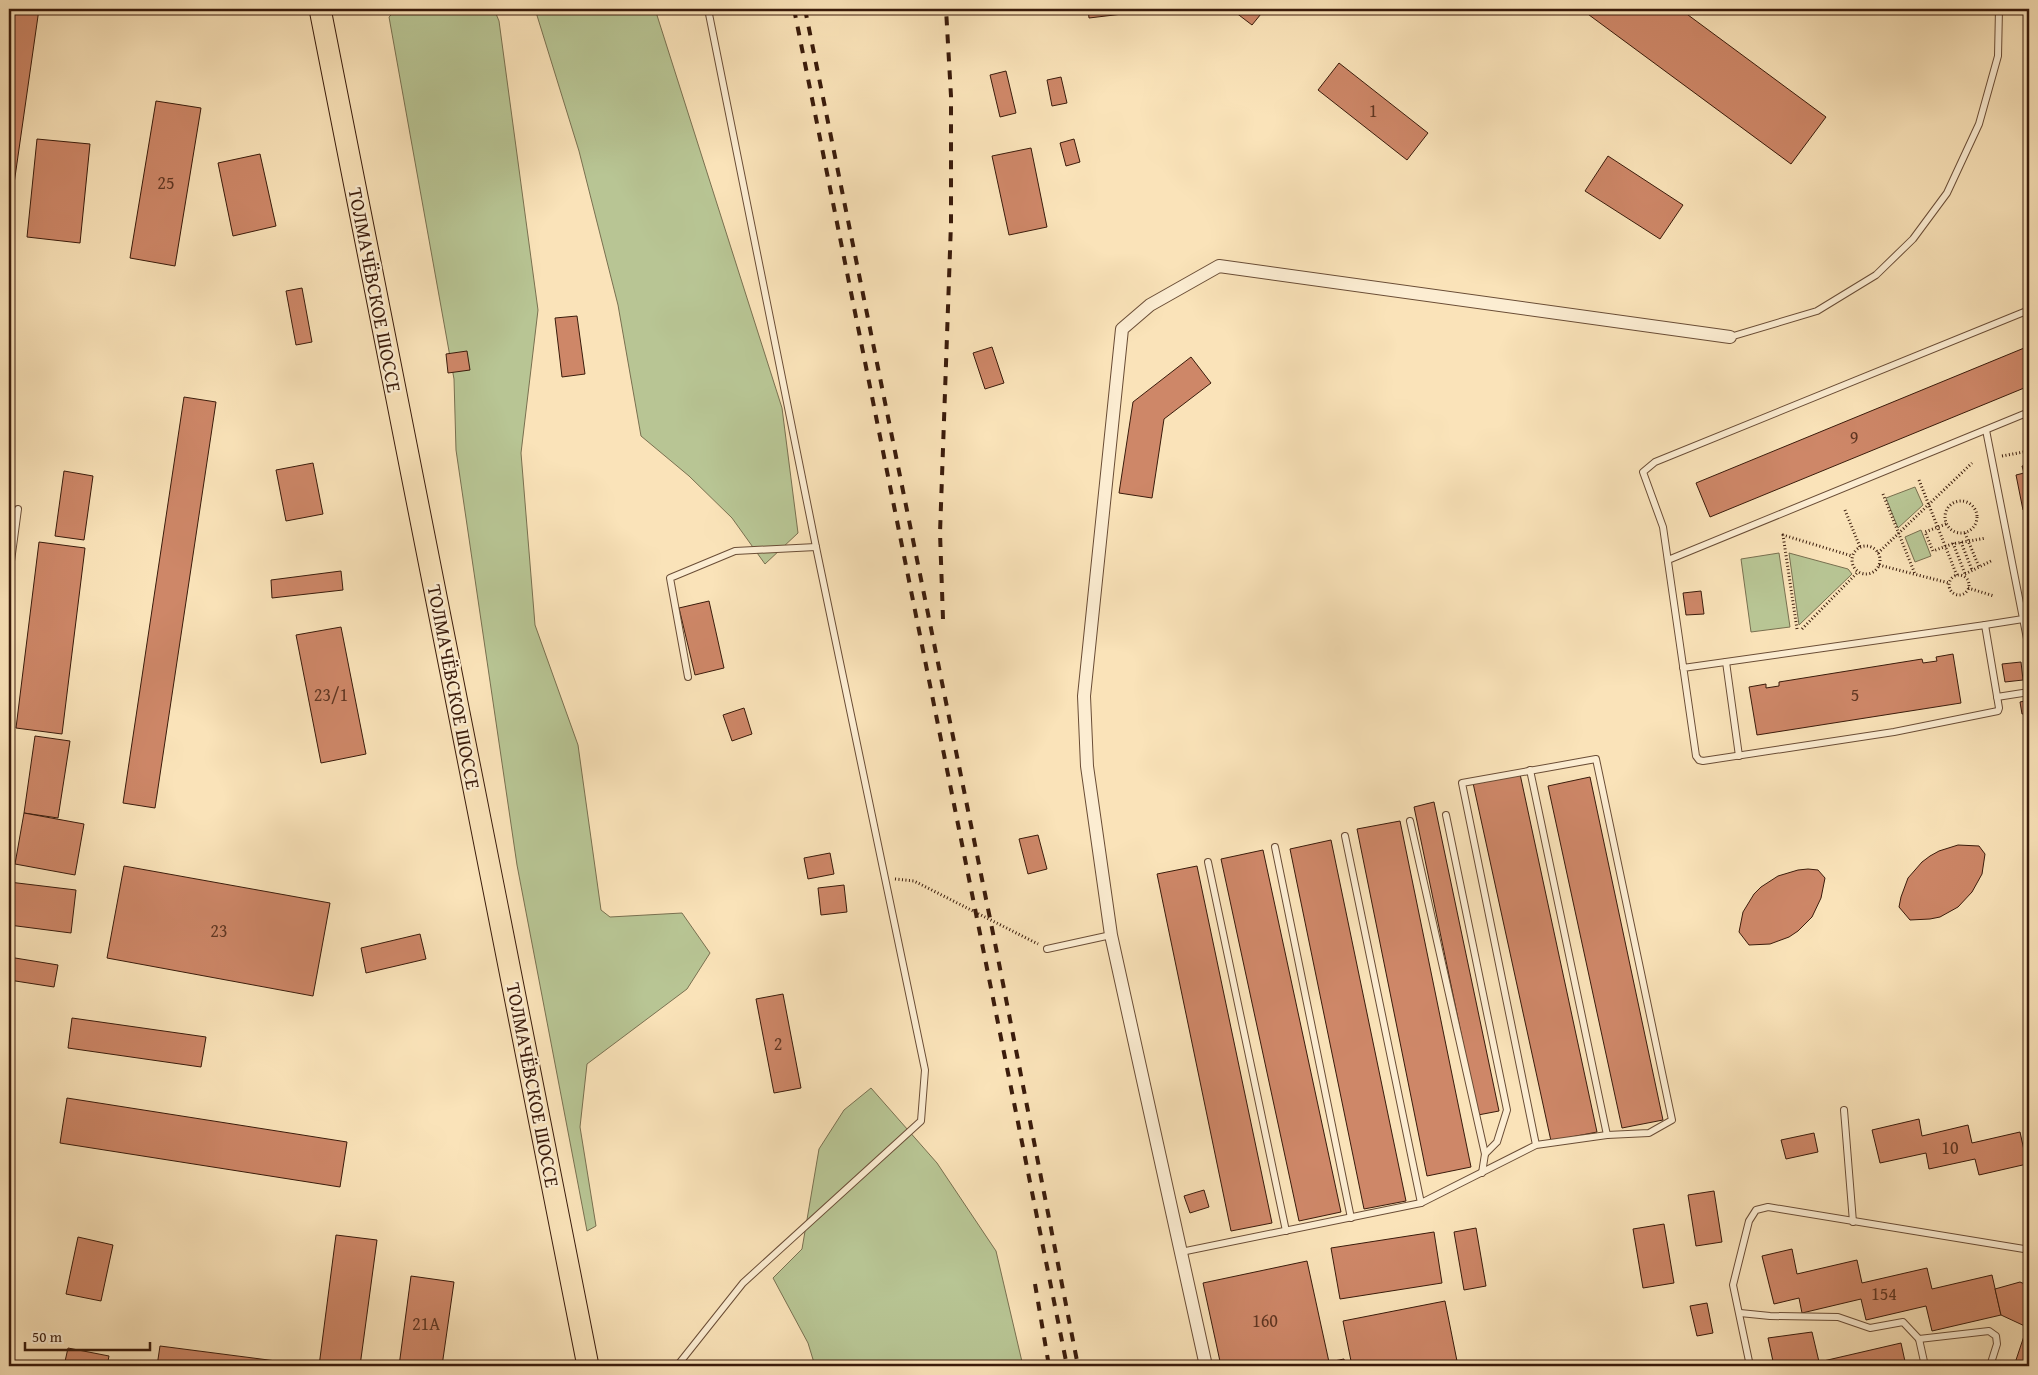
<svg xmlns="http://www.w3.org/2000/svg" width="2038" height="1375" viewBox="0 0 2038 1375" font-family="'Gentium Book Plus',serif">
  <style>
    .green { fill: #b8c594; stroke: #797050 }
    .building { fill: #ce8768; stroke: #3a1b0b }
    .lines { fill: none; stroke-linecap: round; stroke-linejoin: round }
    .lane-casing { stroke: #6a4d36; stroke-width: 8 }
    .street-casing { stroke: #6a4d36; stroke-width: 14 }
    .primary-casing { stroke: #3a1b0b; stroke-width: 23 }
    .path { stroke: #3a1b0b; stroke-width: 3; stroke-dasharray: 1 2.5; stroke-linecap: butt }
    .lane { stroke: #fcedd2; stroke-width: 6 }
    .street { stroke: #fcedd2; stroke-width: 12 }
    .primary { stroke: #fae3b9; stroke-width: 21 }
    .rail { stroke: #3a1b0b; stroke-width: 4; stroke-dasharray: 9 9; stroke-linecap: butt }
    .labels { text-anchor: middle; stroke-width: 4.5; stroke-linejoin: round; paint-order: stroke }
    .number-label { font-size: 18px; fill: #5f3622 }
    .street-label { font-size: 20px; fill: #3a1b0b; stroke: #fcedd2 }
  </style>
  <rect width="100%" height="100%" fill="#fae3b9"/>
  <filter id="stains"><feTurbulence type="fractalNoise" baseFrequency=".004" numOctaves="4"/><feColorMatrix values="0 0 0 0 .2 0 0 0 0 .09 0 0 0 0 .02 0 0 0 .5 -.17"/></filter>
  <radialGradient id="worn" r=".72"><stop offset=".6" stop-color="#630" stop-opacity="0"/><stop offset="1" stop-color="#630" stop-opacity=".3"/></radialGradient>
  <g class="green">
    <polygon points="397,9 494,9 499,21 538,310 521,453 535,625 578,745 601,910 610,917 682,913 710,953 687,989 587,1064 580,1127 596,1226 587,1231 517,865 456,450 454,379 389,17"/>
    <polygon points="535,9 655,9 782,408 798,533 765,564 732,518 689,476 641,436 618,305 579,151"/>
    <polygon points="1915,487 1923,505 1898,528 1886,498"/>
    <polygon points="1921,530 1931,556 1915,562 1905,537"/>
    <polygon points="1779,553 1790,627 1751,632 1741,559"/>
    <polygon points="1789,553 1848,569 1852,574 1799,625"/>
    <polygon points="871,1088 937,1163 996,1251 1023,1366 815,1366 808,1343 773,1278 802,1249 819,1149 844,1110"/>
  </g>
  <g class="building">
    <polygon points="9,9 39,9 9,219"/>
    <polygon points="1088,9 1155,9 1156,10 1089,18"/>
    <polygon points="1231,9 1265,9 1252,25"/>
    <polygon points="1581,9 1680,9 1826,117 1791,164"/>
    <polygon points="1339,63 1428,133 1407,160 1318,90"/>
    <polygon points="1006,71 1016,113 1000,117 990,75"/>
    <polygon points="1061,77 1067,103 1052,106 1047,80"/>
    <polygon points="156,101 201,108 175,266 130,258"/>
    <polygon points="37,139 90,144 80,243 27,237"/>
    <polygon points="1074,139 1080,162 1066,166 1060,143"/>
    <polygon points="1031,148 1047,227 1009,235 992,156"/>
    <polygon points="260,154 276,226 233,236 218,163"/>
    <polygon points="1608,156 1683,205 1660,239 1585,191"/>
    <polygon points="302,288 312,342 296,345 286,291"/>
    <polygon points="577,316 585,374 562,377 555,318"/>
    <polygon points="2029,346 2029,386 1710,517 1696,483"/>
    <polygon points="992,347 1004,383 985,389 973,353"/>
    <polygon points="467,351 470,370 448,373 446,354"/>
    <polygon points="1191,357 1211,383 1164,419 1152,498 1119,493 1133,402"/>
    <polygon points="184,397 216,402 155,808 123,803"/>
    <polygon points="313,463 323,514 286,521 276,470"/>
    <polygon points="2029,465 2029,509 2023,510 2016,475 2024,473 2022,466"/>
    <polygon points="64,471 93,476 84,540 55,536"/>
    <polygon points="39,542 85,548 62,734 16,728"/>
    <polygon points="341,571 343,590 272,598 271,580"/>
    <polygon points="1701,591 1704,614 1686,615 1683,593"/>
    <polygon points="709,601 724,668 695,675 679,608"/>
    <polygon points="341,627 366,754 321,763 296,635"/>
    <polygon points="1953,654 1961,703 1757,735 1749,687 1766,684 1766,688 1779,686 1779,682 1922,659 1923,663 1937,661 1936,657"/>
    <polygon points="2021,662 2023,680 2005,682 2002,664"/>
    <polygon points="2029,700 2029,713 2022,714 2020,702"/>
    <polygon points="744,708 752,734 732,741 723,715"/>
    <polygon points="35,736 70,741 58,818 24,813"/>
    <polygon points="1520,774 1597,1132 1551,1141 1473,783"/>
    <polygon points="1590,777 1663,1120 1622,1128 1548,786"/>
    <polygon points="1434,802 1499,1111 1478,1115 1414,807"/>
    <polygon points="24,813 84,824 75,875 15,864"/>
    <polygon points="1400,821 1471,1167 1427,1176 1357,829"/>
    <polygon points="1038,835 1047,869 1028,874 1019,839"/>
    <polygon points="1331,840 1406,1201 1364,1209 1290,849"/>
    <polygon points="1958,845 1979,846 1985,854 1982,874 1972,892 1958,907 1940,917 1930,919 1910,920 1899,907 1901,897 1908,878 1922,862 1930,856 1939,851"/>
    <polygon points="1263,850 1341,1212 1299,1221 1221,859"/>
    <polygon points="830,853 834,874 808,879 804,858"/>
    <polygon points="124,866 330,903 313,996 107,958"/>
    <polygon points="1197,866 1272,1223 1231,1231 1157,874"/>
    <polygon points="1808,869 1818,870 1825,878 1821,898 1812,917 1798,931 1789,937 1770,944 1749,945 1739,932 1743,912 1754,894 1761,887 1778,876 1798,870"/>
    <polygon points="9,882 76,890 71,933 9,925"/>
    <polygon points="844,885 847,912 821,915 818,888"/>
    <polygon points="420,934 426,959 366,973 361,948"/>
    <polygon points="9,957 58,965 54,987 9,980"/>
    <polygon points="783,994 801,1088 774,1093 756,999"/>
    <polygon points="72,1018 206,1037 201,1067 68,1048"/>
    <polygon points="67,1098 347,1142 340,1187 60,1143"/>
    <polygon points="1919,1119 1922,1136 1968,1125 1972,1143 2020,1132 2027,1164 1979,1175 1975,1159 1929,1169 1926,1153 1880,1163 1872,1130"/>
    <polygon points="1814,1133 1818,1152 1786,1159 1781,1140"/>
    <polygon points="1204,1190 1209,1207 1190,1213 1184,1196"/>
    <polygon points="1714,1191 1722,1242 1696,1246 1688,1195"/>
    <polygon points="1664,1224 1674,1283 1643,1288 1633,1229"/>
    <polygon points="1476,1228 1486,1286 1464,1290 1454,1232"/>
    <polygon points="1434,1232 1442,1283 1340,1299 1331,1248"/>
    <polygon points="336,1235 377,1240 360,1366 319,1366"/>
    <polygon points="78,1237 113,1245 101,1301 66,1294"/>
    <polygon points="1792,1249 1797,1274 1857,1260 1862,1283 1927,1268 1932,1289 1992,1275 2001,1315 1932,1331 1926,1306 1866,1320 1861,1299 1802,1313 1799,1298 1774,1304 1762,1256"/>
    <polygon points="1307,1261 1329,1362 1344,1359 1345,1366 1221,1366 1203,1283"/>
    <polygon points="411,1276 454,1282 442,1366 399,1366"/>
    <polygon points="2020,1282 2029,1286 2029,1328 2001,1315 1995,1289"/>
    <polygon points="1445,1301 1458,1366 1352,1366 1343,1321"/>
    <polygon points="1707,1303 1713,1333 1697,1336 1690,1306"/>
    <polygon points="2027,1327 2029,1328 2029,1366 2014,1366"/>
    <polygon points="1812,1332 1820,1366 1774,1366 1768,1338"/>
    <polygon points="1901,1343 1906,1366 1820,1366 1819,1362"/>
    <polygon points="160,1346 315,1366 157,1366"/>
    <polygon points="68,1348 109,1356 107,1366 64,1366"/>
  </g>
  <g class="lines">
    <defs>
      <g id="lane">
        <polyline points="1730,337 1817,311 1876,275 1913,239 1947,193 1979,124 1998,56 1999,9"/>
        <polyline points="1986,430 2029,649"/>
        <polyline points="1668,560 2029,412"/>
        <polyline points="9,576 18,509"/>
        <polyline points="1985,625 2023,619"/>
        <polyline points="1726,662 1739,756"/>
        <polyline points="1683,668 1985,625 1999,708 1998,711 1894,732 1703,761 1699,760 1696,756 1663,527 1643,472 1655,462 2029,310"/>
        <polyline points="688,677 670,578 735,551 816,547"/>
        <polyline points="1997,697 2029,692"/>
        <polyline points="1530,770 1607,1135"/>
        <polyline points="1446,815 1507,1110 1497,1142 1485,1154 1482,1173"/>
        <polyline points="1410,821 1485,1154"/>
        <polyline points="1345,836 1421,1203"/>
        <polyline points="1275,847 1351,1218"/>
        <polyline points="1208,862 1286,1231"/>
        <polyline points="1047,949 1111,935"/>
        <polyline points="1844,1110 1853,1222"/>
        <polyline points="1181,1252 1421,1203 1536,1145 1607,1135 1649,1133 1672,1120 1596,759 1462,783 1536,1145"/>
        <polyline points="1740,1313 1770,1316 1838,1317 1870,1328 1903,1322 1919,1339 1925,1366"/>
        <polyline points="1919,1339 1989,1331 1996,1336 1997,1344 1990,1366"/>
        <polyline points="677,1366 743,1283 921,1121 925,1070 816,547 708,9"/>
        <polyline points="1750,1366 1733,1285 1749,1221 1756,1210 1768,1207 2024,1249"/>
      </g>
      <polyline id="street" points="1206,1366 1111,935 1087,766 1084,696 1122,329 1150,305 1219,266 1730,337"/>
      <polyline id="primary" points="320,9 588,1366"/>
    </defs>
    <use href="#lane" class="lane-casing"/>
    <use href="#street" class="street-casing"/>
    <use href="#primary" class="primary-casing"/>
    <g class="path">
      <polyline points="2002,456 2029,451"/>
      <polyline points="1919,480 1957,576"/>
      <polyline points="1883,494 1915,574"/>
      <circle cx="1961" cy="517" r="16"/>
      <polyline points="1845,510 1860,547"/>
      <polyline points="1946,524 1925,532 1933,551 1952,544 1986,538"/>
      <polyline points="1965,533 1979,567"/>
      <polyline points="1961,542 1972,570"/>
      <polyline points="1953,543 1965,574"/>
      <circle cx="1866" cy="560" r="14"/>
      <polyline points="1878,553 1972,463"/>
      <polyline points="1879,565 1949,583"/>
      <polyline points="1965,574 1991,561"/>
      <circle cx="1959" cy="585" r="10"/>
      <polyline points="1968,588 1994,596"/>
      <polyline points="1797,629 1783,535 1852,556"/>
      <polyline points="1802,629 1858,572"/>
      <polyline points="895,879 914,881 1038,944"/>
    </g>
    <use href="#lane" class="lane"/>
    <use href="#street" class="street"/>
    <use href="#primary" class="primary"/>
    <g class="rail">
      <polyline points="794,9 1067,1366"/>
      <polyline points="805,9 996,948 1078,1366"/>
      <polyline points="943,619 940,533 951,223 951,96 946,9"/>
      <polyline points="9,1190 10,1176"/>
      <polyline points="1035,1284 1049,1366"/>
    </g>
  </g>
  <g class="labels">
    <g class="number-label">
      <text x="1373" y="117">1</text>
      <text x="166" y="189">25</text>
      <text x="1854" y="444">9</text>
      <text x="331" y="701">23/1</text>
      <text x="1855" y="701">5</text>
      <text x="219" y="937">23</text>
      <text x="778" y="1050">2</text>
      <text x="1950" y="1154">10</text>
      <text x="1884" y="1300">154</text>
      <text x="1265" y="1327">160</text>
      <text x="426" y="1330">21А</text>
    </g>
    <g class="street-label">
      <text transform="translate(375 290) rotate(79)" y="7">ТОЛМАЧЁВСКОЕ ШОССЕ</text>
      <text transform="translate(454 687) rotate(79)" y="7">ТОЛМАЧЁВСКОЕ ШОССЕ</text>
      <text transform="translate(533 1085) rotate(79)" y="7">ТОЛМАЧЁВСКОЕ ШОССЕ</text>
    </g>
  </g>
  <rect width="2038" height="1375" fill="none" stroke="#fae3b9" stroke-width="30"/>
  <rect x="10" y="10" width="2018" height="1355" fill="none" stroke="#3a1b0b" stroke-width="2.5"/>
  <rect x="15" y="15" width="2008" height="1345" fill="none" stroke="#3a1b0b"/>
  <path d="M25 1342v8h125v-8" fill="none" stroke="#3a1b0b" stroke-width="2.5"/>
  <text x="32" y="1342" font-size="15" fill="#3a1b0b" stroke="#fcedd2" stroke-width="4" paint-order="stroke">50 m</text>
  <rect width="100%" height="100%" filter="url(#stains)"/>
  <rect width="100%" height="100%" fill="url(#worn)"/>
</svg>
